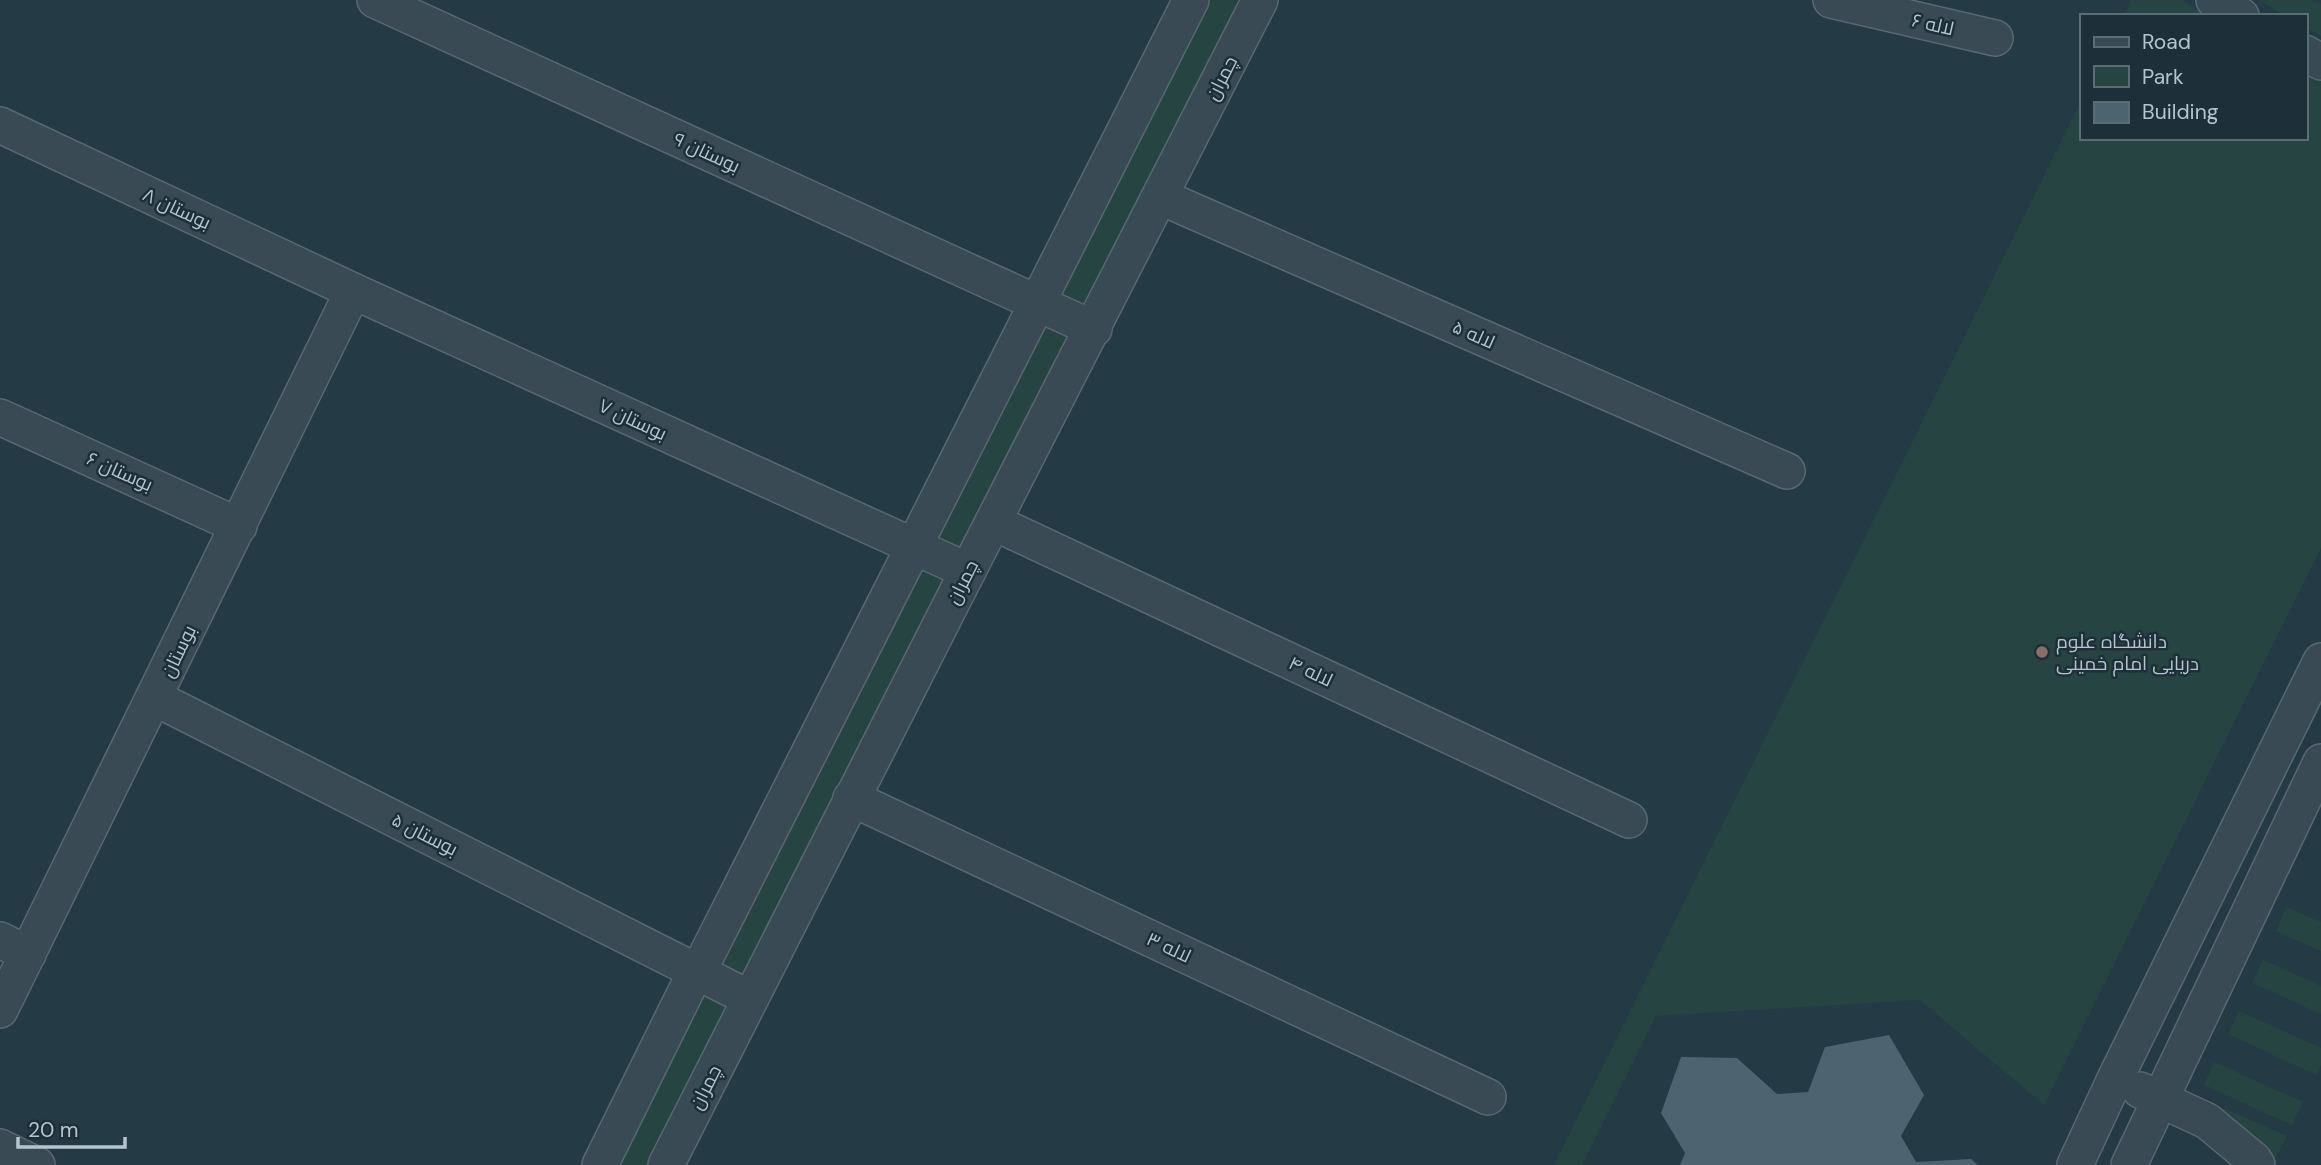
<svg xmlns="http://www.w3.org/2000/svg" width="2321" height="1165" viewBox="0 0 2321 1165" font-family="'DM Sans',Cairo,sans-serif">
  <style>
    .green { fill: #264542 }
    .building { fill: #4d6470 }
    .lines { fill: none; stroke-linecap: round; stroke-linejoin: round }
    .minor-casing { stroke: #576871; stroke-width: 38 }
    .minor { stroke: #394a54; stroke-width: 35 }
    .education-dot { fill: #8d6e63; stroke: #1d3039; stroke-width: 2.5 }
    .labels { text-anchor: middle; stroke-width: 5; stroke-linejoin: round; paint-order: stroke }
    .street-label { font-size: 19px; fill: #b6c5cd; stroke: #1d3039 }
    .poi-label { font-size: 19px; fill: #b6c5cd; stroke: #1d3039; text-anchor: start }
  </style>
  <rect width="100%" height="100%" fill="#243a45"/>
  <g class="green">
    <polygon points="1196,0 1255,0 1092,323 1044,301"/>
    <polygon points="2131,0 2182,0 2208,16 2124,16"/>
    <polygon points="2258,0 2312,0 2321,4 2321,36 2305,27 2305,16 2285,16"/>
    <polygon points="2305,72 2321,82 2321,548 2044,1105 1920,1000 1656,1016 1582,1165 1554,1165 2081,101 2081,138 2305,138"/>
    <polygon points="1040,308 1088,330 967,567 918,545"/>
    <polygon points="914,549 963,572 749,994 699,970"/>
    <polygon points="2286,907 2321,922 2321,951 2276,931"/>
    <polygon points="2263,960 2321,986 2321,1014 2252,983"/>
    <polygon points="697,977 745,1000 665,1165 605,1165"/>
    <polygon points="2239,1011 2321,1048 2321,1065 2316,1075 2228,1034"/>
    <polygon points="2214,1062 2303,1102 2292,1125 2204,1085"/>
    <polygon points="2200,1098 2287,1136 2274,1161"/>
  </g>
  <polygon class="building" points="1889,1035 1924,1095 1901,1136 1916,1162 1971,1159 1978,1165 1680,1165 1685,1153 1661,1113 1681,1057 1737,1058 1777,1094 1808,1092 1825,1047"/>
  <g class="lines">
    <defs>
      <g id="minor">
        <polyline points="375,0 1094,329"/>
        <polyline points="1831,0 1995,38"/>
        <polyline points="2214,0 2241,16"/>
        <polyline points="2305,53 2321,62"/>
        <polyline points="0,125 353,291 968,571"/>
        <polyline points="1161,197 1787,471"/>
        <polyline points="0,417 239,526"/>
        <polyline points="993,522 1629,820"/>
        <polyline points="155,698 749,998"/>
        <polyline points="851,798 1488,1097"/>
        <polyline points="0,940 28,954"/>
        <polyline points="0,1010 353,291"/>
        <polyline points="2140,1090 2207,1121 2254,1160 2257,1165"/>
        <polyline points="0,1147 37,1165"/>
        <polyline points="600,1165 696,971 699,970 1191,0"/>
        <path d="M666,1165c195,-390 397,-776 594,-1165"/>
        <polyline points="2075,1165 2115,1079 2321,661"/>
        <polyline points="2129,1165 2321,762"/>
      </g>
    </defs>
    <use href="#minor" class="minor-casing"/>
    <use href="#minor" class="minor"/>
  </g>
  <circle class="education-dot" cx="2042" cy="652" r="7"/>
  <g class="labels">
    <g class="street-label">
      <text transform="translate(1933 24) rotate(13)" y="7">لاله ۶</text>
      <text transform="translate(1221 78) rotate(-63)" y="7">چمران</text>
      <text transform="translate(707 152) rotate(25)" y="7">بوستان ۹</text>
      <text transform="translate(177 208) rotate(25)" y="7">بوستان ۸</text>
      <text transform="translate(1474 334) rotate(24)" y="7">لاله ۵</text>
      <text transform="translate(633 419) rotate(25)" y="7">بوستان ۷</text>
      <text transform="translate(120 471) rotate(24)" y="7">بوستان ۶</text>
      <text transform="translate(962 582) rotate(-63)" y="7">چمران</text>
      <text transform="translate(178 651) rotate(-64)" y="7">بوستان</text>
      <text transform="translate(1311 671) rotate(25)" y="7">لاله ۴</text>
      <text transform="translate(425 834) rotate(27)" y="7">بوستان ۵</text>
      <text transform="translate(1169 947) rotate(25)" y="7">لاله ۳</text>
      <text transform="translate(705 1087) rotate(-63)" y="7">چمران</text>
    </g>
    <g class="poi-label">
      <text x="2056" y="648">دانشگاه علوم<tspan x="2056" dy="22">دریایی امام خمینی</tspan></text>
    </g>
  </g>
  <rect x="2080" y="14" width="228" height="126" fill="#1d3039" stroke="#5a6c74" stroke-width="2"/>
  <rect x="2094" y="37" width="35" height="10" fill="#394a54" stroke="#5a6c74" stroke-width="2"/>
  <text x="2142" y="49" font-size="21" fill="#b6c5cd">Road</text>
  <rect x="2094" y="66" width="35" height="21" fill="#264542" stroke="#5a6c74" stroke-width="2"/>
  <text x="2142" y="84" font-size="21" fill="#b6c5cd">Park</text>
  <rect x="2094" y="102" width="35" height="21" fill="#4d6470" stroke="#5a6c74" stroke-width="2"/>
  <text x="2142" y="119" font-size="21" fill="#b6c5cd">Building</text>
  <path d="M18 1137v10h107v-10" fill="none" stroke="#b6c5cd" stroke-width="3.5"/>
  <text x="28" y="1137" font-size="21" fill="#b6c5cd" stroke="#1d3039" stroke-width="5" paint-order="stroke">20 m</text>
</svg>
